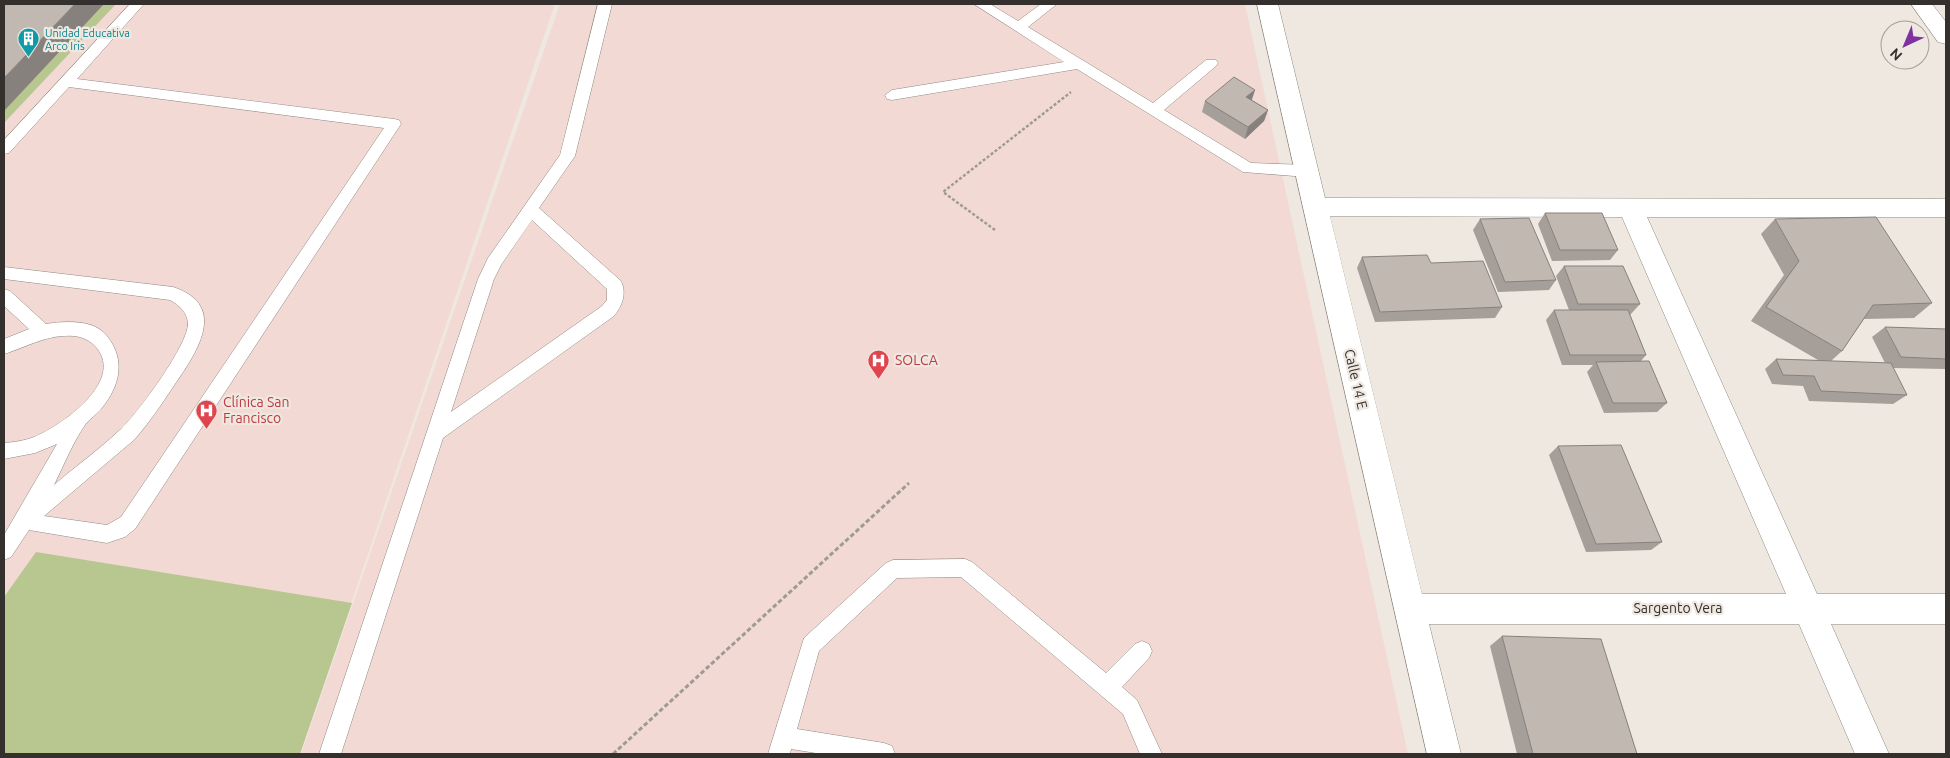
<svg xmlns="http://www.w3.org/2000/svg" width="1950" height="758" viewBox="0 0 1950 758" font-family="Ubuntu,sans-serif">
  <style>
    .medical { fill: #f3d9d4 }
    .green { fill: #b8c68f }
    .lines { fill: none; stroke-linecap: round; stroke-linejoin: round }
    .service-casing { stroke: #8f8981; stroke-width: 1 }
    .minor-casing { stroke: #8f8981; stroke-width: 1 }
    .path-far1 { stroke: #9f9a94; stroke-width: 2.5; stroke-dasharray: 3 2; stroke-linecap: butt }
    .path { stroke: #9f9a94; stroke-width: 3; stroke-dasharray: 4.5 2.5; stroke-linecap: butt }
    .service { fill: #fff; fill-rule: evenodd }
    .minor { fill: #fff; fill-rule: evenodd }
    .wall { fill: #a69e99 }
    .shaded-wall { fill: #87817d }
    .building { fill: #c1b8b2; stroke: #87817d }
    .labels { text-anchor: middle; stroke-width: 4.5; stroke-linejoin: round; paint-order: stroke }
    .far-culture-label { font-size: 11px; fill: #0d838f; stroke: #efe8e0; text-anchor: start }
    .health-label { font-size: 14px; fill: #be3a42; stroke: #efe8e0; text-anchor: start }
    .street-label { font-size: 14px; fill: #33302d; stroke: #efe8e0 }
  </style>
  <rect width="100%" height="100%" fill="#efe8e0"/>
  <g class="medical">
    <polygon points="96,4 555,4 300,754 4,754 4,104"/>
    <polygon points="560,4 1245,4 1408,754 301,754"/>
  </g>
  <g class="green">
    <polygon points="96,4 116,4 4,123 4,104"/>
    <polygon points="36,552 352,603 300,754 4,754 4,597"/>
  </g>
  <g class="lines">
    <defs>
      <g id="service">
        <path d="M130,4h14l-67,75 317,40 5,1 2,4 -266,405 -10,8 -18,6 -78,-13 -18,27 -7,3v-25l53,-91 -22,9 -31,6v-16c10,-1 20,-2 30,-6 25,-10 87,-52 65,-86 -6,-9 -15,-14 -25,-15 -27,-2 -47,11 -70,18v-15l25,-10 -25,-23v-17l6,2 36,33c19,-3 48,-5 61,12 19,24 13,50 -6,73 -4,5 -12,10 -16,16 -11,15 -22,42 -31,60 22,-19 46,-36 67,-56 17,-16 68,-85 67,-106 -1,-11 -9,-18 -18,-23l-166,-21v-12l169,20c58,19 21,69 0,100 -12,18 -24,36 -39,53l-90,76 63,9 14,-8 263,-389 -315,-41 -60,66 -5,1v-14z"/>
        <path d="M598,4h14l-37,152 -36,52 82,73c6,13 1,25 -7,35l-171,122 -102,316h-22l159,-475 10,-21 72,-103zM532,220l75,69v11l-5,6 -151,106 43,-133 7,-14z"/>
        <polygon points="974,4 990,4 1018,21 1041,4 1057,4 1028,27 1153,103 1206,60 1216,60 1218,63 1216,66 1164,110 1251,163 1307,165 1312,167 1315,171 1312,175 1307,177 1243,172 1077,69 892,100 887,99 885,95 892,90 1064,62"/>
        <polygon points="965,559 972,562 1106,673 1135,644 1142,641 1149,644 1152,651 1149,658 1122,687 1137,700 1162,754 1140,754 1123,714 961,577 897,578 819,651 797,729 884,743 892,746 895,754 822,754 791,749 790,754 768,754 804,638 886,563 893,560"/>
      </g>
      <g id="minor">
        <path d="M1257,4h21l47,194 621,1v18h-299l170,377h129v30h-115l58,130h-34l-56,-130h-370l32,130h-34zM1330,216l292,1 164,377h-364z"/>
        <polygon points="1911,4 1932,4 1946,22 1946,44 1938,42"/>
      </g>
    </defs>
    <use href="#service" class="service-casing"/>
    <use href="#minor" class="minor-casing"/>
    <polyline class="path-far1" points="995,230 943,192 1071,92"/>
    <polyline class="path" points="613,754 909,483"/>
    <use href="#service" class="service"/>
    <use href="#minor" class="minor"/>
  </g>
  <g class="wall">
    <polygon points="1255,90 1252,100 1268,110 1264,121 1245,139 1202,112 1205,101"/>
    <polygon points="1545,213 1618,250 1610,260 1552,261 1538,224"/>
    <polygon points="1480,219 1556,280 1549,290 1498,292 1473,230"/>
    <polygon points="1775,219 1932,303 1914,318 1864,319 1842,351 1831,361 1885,363 1872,337 1885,327 1946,329 1946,369 1893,368 1907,395 1893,404 1809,401 1803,386 1772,384 1765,369 1776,359 1818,360 1751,321 1784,275 1761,234"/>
    <polygon points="1362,257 1431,263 1502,307 1495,318 1375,322 1357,268"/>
    <polygon points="1564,266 1640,304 1630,315 1646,355 1641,361 1667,403 1657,412 1604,413 1587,372 1593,365 1562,365 1546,320 1554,310 1569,310 1556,276"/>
    <polygon points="1558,446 1662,542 1651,550 1586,552 1549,455"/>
    <polygon points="1502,636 1637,754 1517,754 1490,646"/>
  </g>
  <g class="shaded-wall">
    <polygon points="75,4 104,4 4,111 4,78"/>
    <polygon points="1255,90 1251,101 1246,97"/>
    <polygon points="1268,110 1264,121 1245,139 1248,127"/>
  </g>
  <g class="building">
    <polygon points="4,4 75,4 4,78"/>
    <polygon points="1234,77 1255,90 1246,97 1268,110 1248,127 1205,101"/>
    <polygon points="1545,213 1602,213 1618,250 1560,250"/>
    <polygon points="1876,217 1932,303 1873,305 1842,351 1766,307 1799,261 1775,219"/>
    <polygon points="1529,218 1556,280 1505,282 1480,219"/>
    <polygon points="1427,255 1431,263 1483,261 1502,307 1380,312 1362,257"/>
    <polygon points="1564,266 1623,266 1640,304 1578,304"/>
    <polygon points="1554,310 1628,310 1646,355 1570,355"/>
    <polygon points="1885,327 1946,329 1946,359 1901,357"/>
    <polygon points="1776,359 1891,363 1907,395 1821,391 1814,376 1783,375"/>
    <polygon points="1649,361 1667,403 1613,403 1596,362"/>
    <polygon points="1621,445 1662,542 1596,544 1558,446"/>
    <polygon points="1502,636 1601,639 1637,754 1533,754"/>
  </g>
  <defs>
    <symbol id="building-pin" viewBox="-11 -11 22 30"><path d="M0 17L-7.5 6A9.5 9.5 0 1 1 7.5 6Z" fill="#0f9aa8" stroke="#efe8e0"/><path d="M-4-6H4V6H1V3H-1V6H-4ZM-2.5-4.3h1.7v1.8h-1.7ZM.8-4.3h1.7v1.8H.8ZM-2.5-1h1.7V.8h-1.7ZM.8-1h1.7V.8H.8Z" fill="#fff"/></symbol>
    <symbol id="hospital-pin" viewBox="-11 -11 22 30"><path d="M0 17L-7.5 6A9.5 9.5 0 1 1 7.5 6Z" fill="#e0444e" stroke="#efe8e0"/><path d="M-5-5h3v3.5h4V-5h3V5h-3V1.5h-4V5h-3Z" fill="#fff"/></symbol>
  </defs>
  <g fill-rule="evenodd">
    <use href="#building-pin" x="16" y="26" width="25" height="34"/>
    <use href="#hospital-pin" x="866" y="348" width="25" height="34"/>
    <use href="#hospital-pin" x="194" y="398" width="25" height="34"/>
  </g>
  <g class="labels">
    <g class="far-culture-label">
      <text x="45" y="37">Unidad Educativa<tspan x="45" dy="13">Arco Iris</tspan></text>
    </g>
    <g class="health-label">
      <text x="895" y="365">SOLCA</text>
      <text x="223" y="407">Clínica San<tspan x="223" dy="16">Francisco</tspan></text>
    </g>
    <g class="street-label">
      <text transform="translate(1356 379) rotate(77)" y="5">Calle 14 E</text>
      <text x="1678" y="613">Sargento Vera</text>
    </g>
  </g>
  <rect width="1950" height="758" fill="none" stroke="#33302d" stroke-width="10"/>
  <g transform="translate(1905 45) rotate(224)"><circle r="24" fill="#efe8e0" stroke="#a49e98"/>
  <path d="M0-4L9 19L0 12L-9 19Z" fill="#7f31a2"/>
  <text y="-8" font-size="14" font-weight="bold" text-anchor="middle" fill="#33302d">N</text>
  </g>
</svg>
